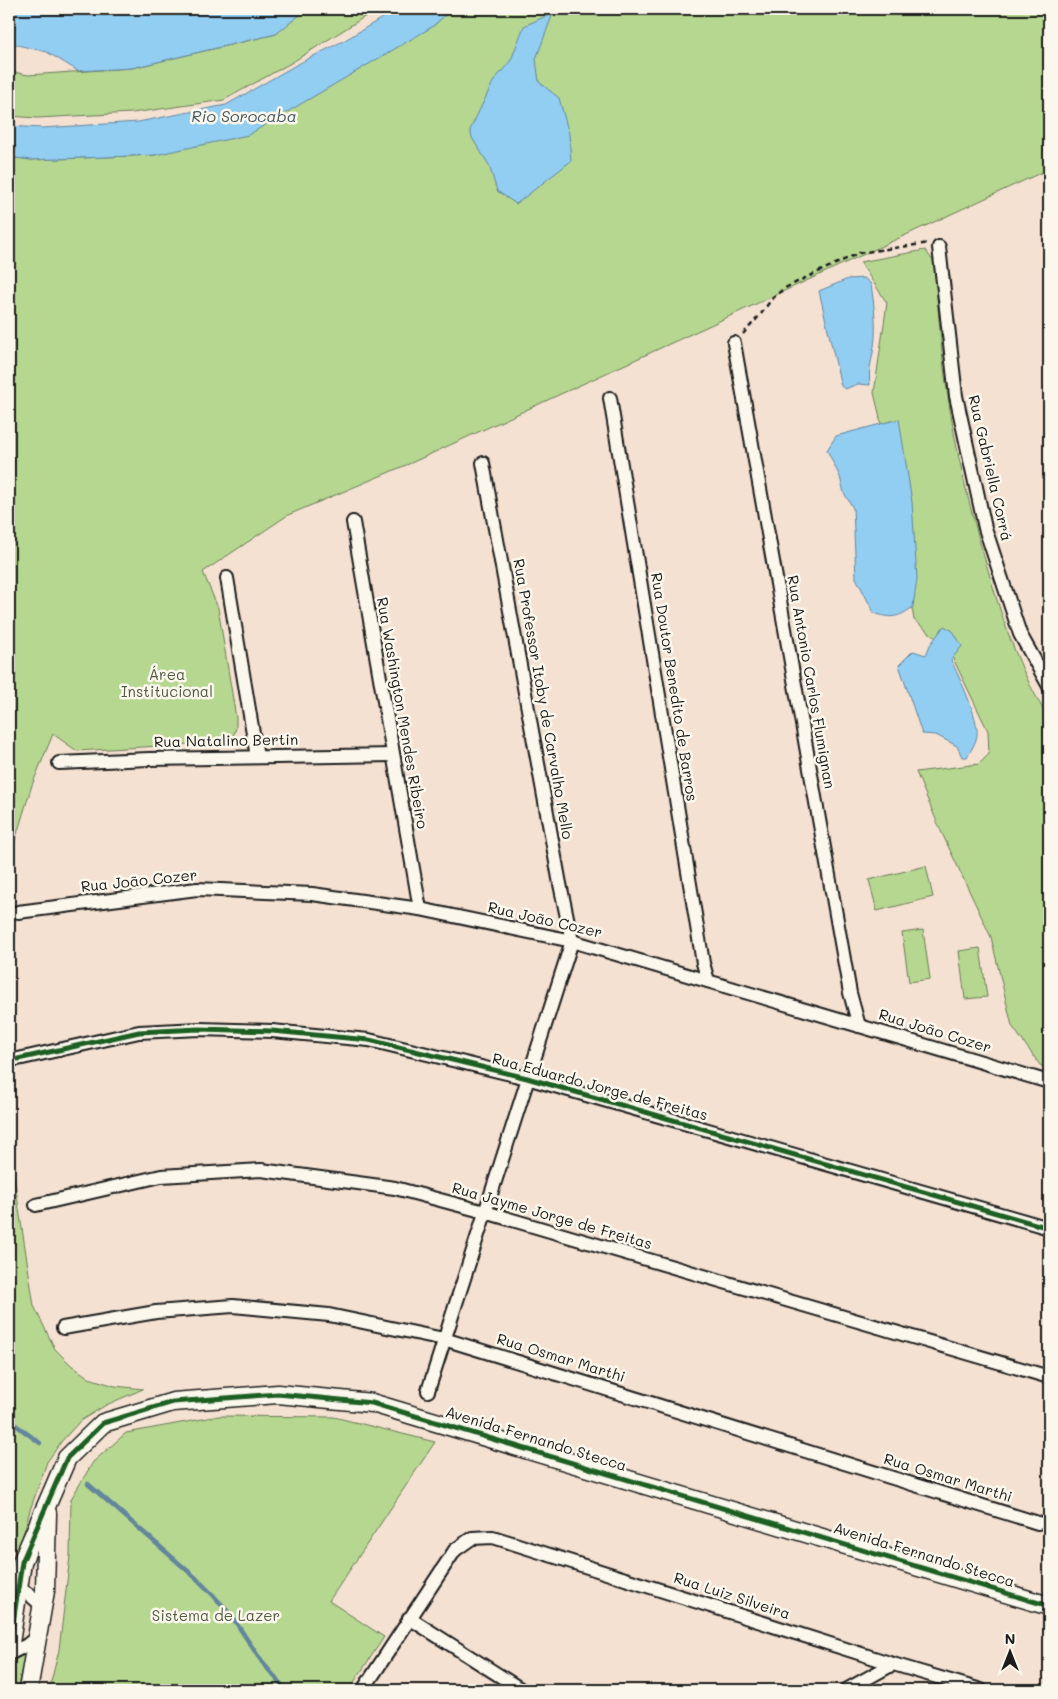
<svg xmlns="http://www.w3.org/2000/svg" width="1058" height="1699" viewBox="0 0 1058 1699" font-family="Mali,sans-serif">
  <style>
    .green { fill: #b6d790; stroke: #697a56 }
    .water { fill: #92cdf2; stroke: #63869c }
    .lines { fill: none; stroke-linecap: round; stroke-linejoin: round }
    .stream { stroke: #63869c; stroke-width: 4.5 }
    .street-casing { stroke: #1c1c1c; stroke-width: 16 }
    .secondary-casing { stroke: #1c1c1c; stroke-width: 21 }
    .path { stroke: #1c1c1c; stroke-width: 2.5; stroke-dasharray: 5 4; stroke-linecap: butt }
    .street { stroke: #fbf7ec; stroke-width: 12 }
    .secondary { stroke: #fbf7ec; stroke-width: 18 }
    .cycleway-casing { stroke: #fbf7ec; stroke-width: 8 }
    .cycleway { stroke: #1b5e20; stroke-width: 5 }
    .labels { text-anchor: middle; stroke-width: 5; stroke-linejoin: round; paint-order: stroke }
    .street-label { font-size: 15px; fill: #1c1c1c; stroke: #fbf7ec }
    .park-label { font-size: 15px; fill: #525d45; stroke: #fbf7ec }
    .water-label { font-size: 16px; font-style: italic; fill: #455a67; stroke: #fbf7ec }
  </style>
  <rect width="100%" height="100%" fill="#f4e1d2"/>
  <filter id="ink" filterUnits="userSpaceOnUse"><feTurbulence type="fractalNoise" baseFrequency=".02" numOctaves="2"/><feDisplacementMap in="SourceGraphic" scale="10" xChannelSelector="R" yChannelSelector="G"/><feConvolveMatrix kernelMatrix="1 2 1 2 8 2 1 2 1" color-interpolation-filters="sRGB"/></filter>
  <g filter="url(#ink)">
    <g class="green">
      <polygon points="307,9 377,9 291,63 224,100 132,113 37,118 9,116 9,71 28,75 132,68 276,34"/>
      <polygon points="452,9 1049,9 1049,169 411,463 288,515 203,572 218,608 236,718 236,728 233,737 224,742 77,751 53,734 32,785 9,860 9,157 31,160 155,155 432,27"/>
      <path d="M925,250l9,12c4,40 6,81 12,121 9,67 25,132 45,197 14,48 31,96 58,139v352l-9,-6 -28,-39 -21,-89 -51,-108 -24,-57 63,-8 10,-10 -1,-23 -40,-83 -34,-28 -35,-207 -5,-20 13,-90 -27,-41z"/>
      <polygon points="926,866 933,897 877,911 869,880"/>
      <polygon points="923,930 930,979 909,982 902,933"/>
      <polygon points="980,948 987,997 965,999 959,951"/>
      <polygon points="9,1144 34,1306 55,1349 71,1365 89,1378 115,1386 143,1389 106,1405 80,1421 61,1442 47,1462 30,1510 19,1550 9,1567"/>
      <polygon points="219,1416 334,1417 435,1442 329,1601 384,1637 349,1690 49,1690 59,1650 70,1556 71,1499 93,1462 126,1433"/>
      <polygon points="26,1652 17,1690 9,1690 9,1678 13,1658"/>
    </g>
    <g class="water">
      <polygon points="9,9 307,9 276,34 132,68 78,71 47,52 9,43"/>
      <polygon points="397,9 452,9 432,27 248,135 155,155 31,160 9,157 9,126 42,128 138,122 226,105 296,65 345,40"/>
      <polygon points="553,13 536,59 539,82 559,98 569,134 571,161 516,204 497,191 489,165 472,138 470,130 493,82 511,60 524,26"/>
      <path d="M864,278l7,6c3,21 6,41 3,62 -2,16 -6,22 -4,39l-12,-1 -13,5 -4,-3 -22,-95 29,-12z"/>
      <path d="M899,419l13,83 5,77 -4,28c-15,11 -22,12 -39,6l-18,-35 -3,-70 -9,-15 -4,-16 -13,-27 9,-14z"/>
      <path d="M944,626l9,5 9,15 -11,14c8,17 28,58 26,75 -1,8 -6,15 -10,22h-5l-5,-11 -21,-11 -14,-1 -23,-69 14,-14 13,4 4,-10z"/>
    </g>
    <g class="lines">
      <g class="stream">
        <polyline points="9,1420 40,1443"/>
        <polyline points="88,1484 196,1578 213,1595 231,1615 262,1662 286,1690"/>
      </g>
      <defs>
        <g id="street">
          <polyline points="939,247 956,396 985,528 1020,634 1049,686"/>
          <polyline points="734,343 850,993 859,1026"/>
          <polyline points="610,398 703,963 708,981"/>
          <polyline points="353,522 420,909"/>
          <polyline points="227,578 257,757"/>
          <polyline points="59,763 149,759 393,755"/>
          <polyline points="18,912 197,889 312,894 420,909 572,941 1049,1082"/>
          <polyline points="18,1059 139,1032 199,1029 272,1031 369,1040 527,1078 1049,1228"/>
          <polyline points="36,1205 161,1176 261,1170 395,1188 485,1212 1049,1377"/>
          <polyline points="63,1328 156,1312 233,1306 329,1315 444,1339 1038,1523"/>
          <polyline points="428,1391 572,941 560,884 483,463"/>
          <path d="M9,1586c14,2 24,11 34,21"/>
          <polyline points="409,1618 522,1690"/>
          <polyline points="9,1654 27,1645 38,1636"/>
          <polyline points="363,1690 455,1550 472,1538 493,1537 893,1664 981,1690"/>
          <polyline points="846,1690 893,1664"/>
        </g>
        <g id="secondary">
          <polyline points="9,1650 22,1562 67,1458 103,1423 173,1402 278,1394 372,1403 1049,1606"/>
          <polyline points="28,1690 45,1591 47,1513"/>
        </g>
      </defs>
      <use href="#street" class="street-casing"/>
      <use href="#secondary" class="secondary-casing"/>
      <polyline class="path" points="743,334 761,314 771,300 783,289 799,281 859,253 929,243"/>
      <use href="#street" class="street"/>
      <use href="#secondary" class="secondary"/>
      <defs>
        <g id="cycleway">
          <polyline points="18,1059 139,1032 199,1029 272,1031 369,1040 527,1078 1049,1228"/>
          <polyline points="9,1650 22,1562 67,1458 103,1423 173,1402 278,1394 372,1403 1049,1606"/>
        </g>
      </defs>
      <use href="#cycleway" class="cycleway-casing"/>
      <use href="#cycleway" class="cycleway"/>
    </g>
  </g>
  <g class="labels">
    <g class="street-label">
      <text transform="translate(990 468) rotate(77)" y="5">Rua Gabriella Corrá</text>
      <text transform="translate(811 682) rotate(80)" y="5">Rua Antonio Carlos Flumignan</text>
      <text transform="translate(674 687) rotate(81)" y="5">Rua Doutor Benedito de Barros</text>
      <text transform="translate(543 699) rotate(80)" y="5">Rua Professor Itoby de Carvalho Mello</text>
      <text transform="translate(402 713) rotate(80)" y="5">Rua Washington Mendes Ribeiro</text>
      <text transform="translate(226 741) rotate(-1)" y="5">Rua Natalino Bertin</text>
      <text transform="translate(139 881) rotate(-6)" y="5">Rua João Cozer</text>
      <text transform="translate(545 920) rotate(13)" y="5">Rua João Cozer</text>
      <text transform="translate(935 1031) rotate(17)" y="5">Rua João Cozer</text>
      <text transform="translate(600 1087) rotate(15)" y="5">Rua Eduardo Jorge de Freitas</text>
      <text transform="translate(552 1216) rotate(16)" y="5">Rua Jayme Jorge de Freitas</text>
      <text transform="translate(561 1358) rotate(17)" y="5">Rua Osmar Marthi</text>
      <text transform="translate(536 1439) rotate(17)" y="5">Avenida Fernando Stecca</text>
      <text transform="translate(948 1478) rotate(17)" y="5">Rua Osmar Marthi</text>
      <text transform="translate(924 1555) rotate(17)" y="5">Avenida Fernando Stecca</text>
      <text transform="translate(732 1596) rotate(18)" y="5">Rua Luiz Silveira</text>
    </g>
    <g class="park-label">
      <text x="167" y="680">Área<tspan x="167" dy="17">Institucional</tspan></text>
      <text x="216" y="1621">Sistema de Lazer</text>
    </g>
    <g class="water-label">
      <text x="244" y="122">Rio Sorocaba</text>
    </g>
  </g>
  <rect width="1058" height="1699" fill="none" stroke="#fbf7ec" stroke-width="30"/>
  <rect x="15" y="15" width="1028" height="1669" fill="none" stroke="#1c1c1c" stroke-width="2" filter="url(#ink)"/>
  <g transform="translate(1010 1652)" stroke="#fbf7ec" stroke-width="4" paint-order="stroke">
  <path d="M0-4L9 19L0 12L-9 19Z" fill="#1c1c1c"/>
  <text y="-8" font-size="14" font-weight="bold" text-anchor="middle" fill="#1c1c1c">N</text>
  </g>
</svg>
